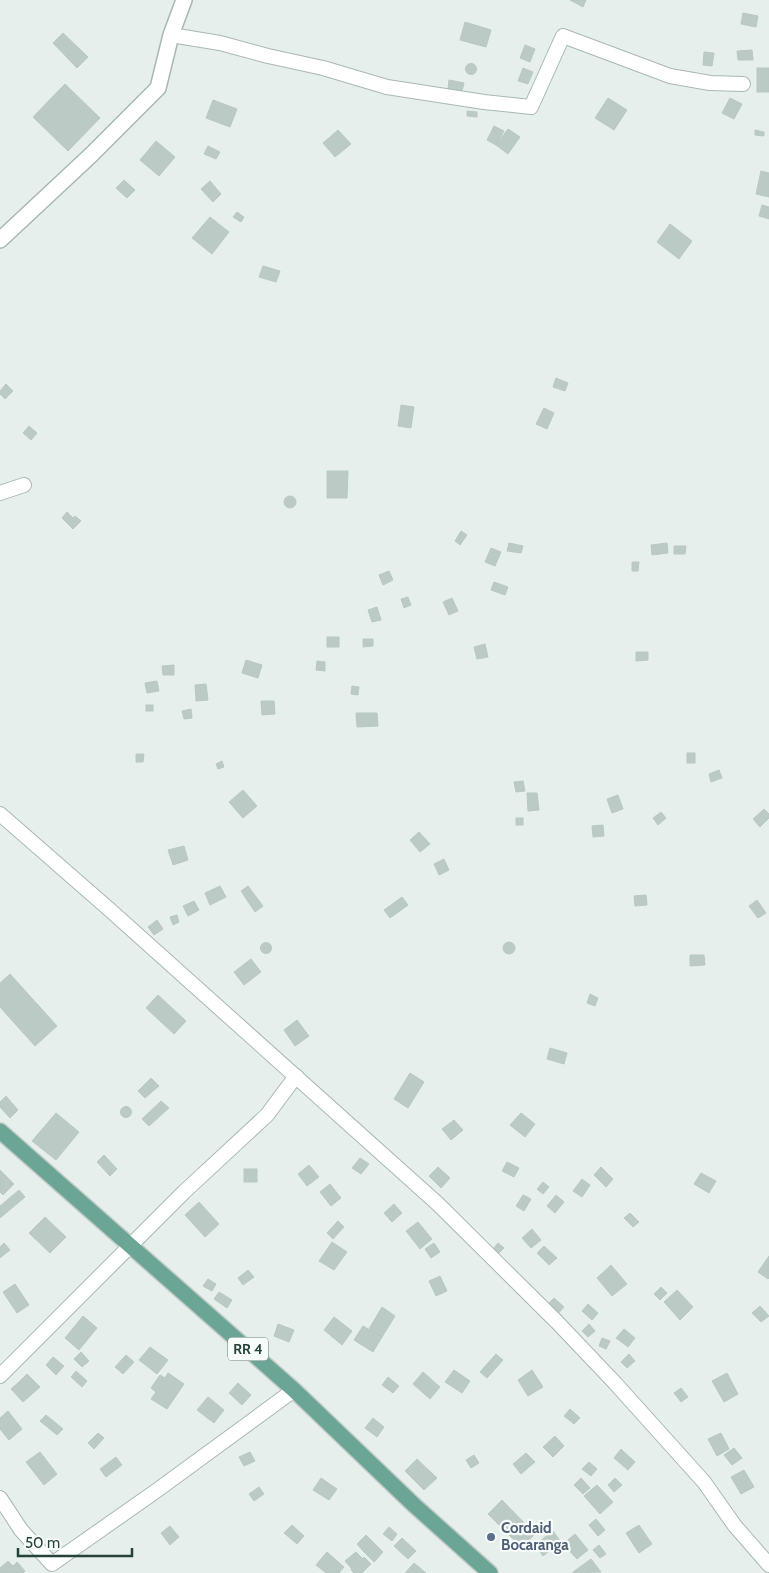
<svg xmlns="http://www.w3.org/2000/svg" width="769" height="1573" viewBox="0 0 769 1573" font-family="Cabin,sans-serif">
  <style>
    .building { fill: #bbcac4; stroke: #b8c9c2 }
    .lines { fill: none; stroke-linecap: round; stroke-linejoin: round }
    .minor-casing { stroke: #a8b8b2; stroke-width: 16 }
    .tertiary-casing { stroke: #a8b8b2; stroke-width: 18 }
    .primary-casing { stroke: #c2cac8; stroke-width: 18 }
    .minor { stroke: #fff; stroke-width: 14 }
    .tertiary { stroke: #fff; stroke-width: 15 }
    .primary { stroke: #6aa596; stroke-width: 15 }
    .service-dot { fill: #5c6f8a; stroke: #f7fbf9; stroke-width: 2 }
    .labels { text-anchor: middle; stroke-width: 4.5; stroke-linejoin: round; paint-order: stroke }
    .shield { fill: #f7fbf9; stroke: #637a73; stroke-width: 1 }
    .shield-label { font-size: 14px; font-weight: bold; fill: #24423a }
    .service-label { font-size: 15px; font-weight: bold; fill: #4e5e75; stroke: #f7fbf9; text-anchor: start }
  </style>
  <rect width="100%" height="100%" fill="#e6efeb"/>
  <g class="building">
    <polygon points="570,0 586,0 583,7"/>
    <polygon points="743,13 758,16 756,27 741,24"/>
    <polygon points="465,22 491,30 486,47 460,40"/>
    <polygon points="63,33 88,57 77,68 53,43"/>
    <polygon points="525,45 535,49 530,62 520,58"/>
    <polygon points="752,50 753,60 738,60 737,51"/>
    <polygon points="704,52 714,53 712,66 703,65"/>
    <circle cx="471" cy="69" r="5.5"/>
    <polygon points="523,68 533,72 528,84 518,81"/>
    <rect x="757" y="68" width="12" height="24"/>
    <polygon points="449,80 464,83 462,91 448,89"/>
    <polygon points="65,84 100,118 68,151 33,117"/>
    <polygon points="608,98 627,110 614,130 595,118"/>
    <polygon points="730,98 742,104 734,119 722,113"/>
    <polygon points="213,100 237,109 230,127 206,118"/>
    <polygon points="467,111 477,112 477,117 467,116"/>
    <polygon points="494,126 504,131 496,145 487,140"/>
    <polygon points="508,129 520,137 508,154 496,145"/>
    <polygon points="338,130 351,144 335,157 323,143"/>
    <polygon points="755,130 764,132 764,136 755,135"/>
    <polygon points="156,141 175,157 159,176 140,160"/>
    <polygon points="208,146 220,152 216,159 204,154"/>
    <polygon points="761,171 769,173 769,197 756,194"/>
    <polygon points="124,180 135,190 127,198 116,188"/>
    <polygon points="210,181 221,194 213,202 201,189"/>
    <polygon points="762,205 769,207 769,219 759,216"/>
    <polygon points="237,212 244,217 241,222 233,217"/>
    <polygon points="210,217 229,232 212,254 192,238"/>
    <polygon points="670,224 692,241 679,259 657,242"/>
    <polygon points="263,266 280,271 276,282 259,277"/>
    <polygon points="556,378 568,383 565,391 553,387"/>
    <polygon points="6,384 13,391 5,399 0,394 0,391"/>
    <polygon points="401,405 414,407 411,428 398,426"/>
    <polygon points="544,408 554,413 547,429 536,424"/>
    <polygon points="29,426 37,433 31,440 23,433"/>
    <polygon points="327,471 348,471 347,498 327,498"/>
    <circle cx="290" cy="502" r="6"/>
    <polygon points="67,512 73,518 75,516 81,521 73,529 62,518"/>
    <polygon points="461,531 467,535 460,545 455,541"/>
    <polygon points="509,543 523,546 521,553 507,551"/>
    <polygon points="667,543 668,553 652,555 651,545"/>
    <polygon points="674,546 686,546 685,554 674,554"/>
    <polygon points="491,548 501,552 495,566 485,562"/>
    <polygon points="632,562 639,562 638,571 632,571"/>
    <polygon points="389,571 393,580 383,585 379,575"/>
    <polygon points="494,582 508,587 505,595 491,590"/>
    <polygon points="408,597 411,605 404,608 401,599"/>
    <polygon points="452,598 458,611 449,615 443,602"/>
    <polygon points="377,607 381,620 372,622 368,610"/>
    <rect x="327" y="637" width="12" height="10"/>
    <polygon points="363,639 373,639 373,646 363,647"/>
    <polygon points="485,644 488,657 477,659 474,647"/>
    <polygon points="636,652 648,652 648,660 636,661"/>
    <polygon points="246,660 262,665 258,678 242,673"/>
    <polygon points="317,661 325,662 325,671 316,670"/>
    <polygon points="174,665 174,675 163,675 162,666"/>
    <polygon points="157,681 159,691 147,693 145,683"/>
    <polygon points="206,684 208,700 196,701 195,685"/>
    <polygon points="352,686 359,687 358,695 351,694"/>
    <polygon points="261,701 274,701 275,714 262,715"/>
    <rect x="146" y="705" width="7" height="6"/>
    <polygon points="191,709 192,718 184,719 182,711"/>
    <polygon points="356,713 377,713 378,726 357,727"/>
    <rect x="687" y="753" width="8" height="10"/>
    <polygon points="136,754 144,754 143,762 136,762"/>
    <polygon points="222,761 224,767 218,769 216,764"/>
    <polygon points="719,770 722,778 711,782 709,774"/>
    <polygon points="523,781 525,791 516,792 514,782"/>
    <polygon points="243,790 257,806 243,818 229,802"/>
    <polygon points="527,793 537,793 539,810 528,811"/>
    <polygon points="618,795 623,809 612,813 607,799"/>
    <polygon points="764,809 769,814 769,818 760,827 753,819"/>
    <polygon points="661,812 666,818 658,825 653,818"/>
    <rect x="516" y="818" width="7" height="7"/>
    <polygon points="603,825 604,836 593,837 592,826"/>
    <polygon points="419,832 430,844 420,852 410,840"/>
    <polygon points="184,846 188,860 173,865 168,850"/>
    <polygon points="444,859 449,870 439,875 434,864"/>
    <polygon points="220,886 226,897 210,905 205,893"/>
    <polygon points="248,886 263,906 255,912 241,891"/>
    <polygon points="646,895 647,905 635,906 634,896"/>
    <polygon points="402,897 408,905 390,918 384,910"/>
    <polygon points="757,900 766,913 758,918 749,906"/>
    <polygon points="194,901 199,910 188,916 183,906"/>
    <polygon points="177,915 179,922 173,925 170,917"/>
    <polygon points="157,920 163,929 154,935 148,927"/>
    <circle cx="509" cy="948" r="6"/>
    <circle cx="266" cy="948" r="5.5"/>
    <polygon points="690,955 704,955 705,965 690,966"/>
    <polygon points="251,959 261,972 244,985 234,972"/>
    <polygon points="10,974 57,1026 35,1046 0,1007 0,983"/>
    <polygon points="590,994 598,998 595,1006 587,1003"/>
    <polygon points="158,995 186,1021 174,1034 146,1008"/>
    <polygon points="297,1020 309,1036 295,1046 284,1030"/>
    <polygon points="550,1048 567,1053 564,1064 547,1059"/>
    <polygon points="410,1073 424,1082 408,1108 394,1099"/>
    <polygon points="151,1078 159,1086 145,1098 138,1091"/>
    <polygon points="6,1096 18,1110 10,1118 0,1107 0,1102"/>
    <polygon points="161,1101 169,1108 149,1126 142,1119"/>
    <circle cx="126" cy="1112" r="5.5"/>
    <polygon points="56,1113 79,1132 56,1160 32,1141"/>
    <polygon points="521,1113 535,1124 525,1137 510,1125"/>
    <polygon points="454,1120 463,1130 451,1140 442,1129"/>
    <polygon points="104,1155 117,1169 110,1176 97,1162"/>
    <polygon points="360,1158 369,1164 361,1174 352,1168"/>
    <polygon points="507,1162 519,1168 514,1177 502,1171"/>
    <polygon points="309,1165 319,1177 307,1186 298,1174"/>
    <polygon points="438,1167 450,1178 441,1188 429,1176"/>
    <polygon points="601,1167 613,1179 606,1187 594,1175"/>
    <rect x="244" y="1169" width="13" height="13"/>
    <polygon points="0,1170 14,1184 3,1195 0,1192"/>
    <polygon points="701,1173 716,1181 709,1193 694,1184"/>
    <polygon points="582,1179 590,1185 582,1197 573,1191"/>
    <polygon points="543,1182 549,1187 543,1194 537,1189"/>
    <polygon points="330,1184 341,1198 331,1206 320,1192"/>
    <polygon points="19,1190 25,1197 0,1218 0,1206"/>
    <polygon points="523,1195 531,1199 524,1211 516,1206"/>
    <polygon points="556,1195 564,1202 555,1213 547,1206"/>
    <polygon points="199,1202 219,1224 205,1237 185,1215"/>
    <polygon points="394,1204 402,1213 392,1222 384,1213"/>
    <polygon points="630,1213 639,1222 633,1227 624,1218"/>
    <polygon points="45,1217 66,1237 50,1253 29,1233"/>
    <polygon points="338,1221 344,1227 333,1239 327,1233"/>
    <polygon points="418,1222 432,1239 420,1249 406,1231"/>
    <polygon points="532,1229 541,1240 531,1248 522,1238"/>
    <polygon points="332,1242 347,1252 334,1270 319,1261"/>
    <polygon points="4,1243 10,1250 0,1258 0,1247"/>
    <polygon points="434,1243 440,1252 431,1258 425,1249"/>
    <polygon points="498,1243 504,1248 497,1255 492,1250"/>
    <polygon points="544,1246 557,1258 549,1265 537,1253"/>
    <polygon points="769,1256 769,1278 768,1279 758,1272"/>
    <polygon points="611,1265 627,1284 612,1296 597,1278"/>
    <polygon points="248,1270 254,1277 243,1285 238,1278"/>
    <polygon points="440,1276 447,1291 436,1296 429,1281"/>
    <polygon points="208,1279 216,1284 212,1291 203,1286"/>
    <polygon points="15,1284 29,1305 17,1313 3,1292"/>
    <polygon points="661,1287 667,1293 660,1300 654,1294"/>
    <polygon points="677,1290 693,1307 680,1320 664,1302"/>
    <polygon points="219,1292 232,1300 227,1308 214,1299"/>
    <polygon points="554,1298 564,1307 556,1316 546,1306"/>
    <polygon points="588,1304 598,1313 592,1320 582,1311"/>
    <polygon points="760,1306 769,1316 761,1322 752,1313"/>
    <polygon points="382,1307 395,1316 382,1337 369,1329"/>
    <polygon points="83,1316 97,1328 79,1350 65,1338"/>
    <polygon points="334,1317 352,1331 342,1345 324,1330"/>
    <polygon points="278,1324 294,1330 289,1342 274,1336"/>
    <polygon points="589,1324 595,1331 588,1337 582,1331"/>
    <polygon points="363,1326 382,1337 373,1352 354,1340"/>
    <polygon points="624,1329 635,1338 628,1347 616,1338"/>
    <polygon points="602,1338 610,1341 606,1349 599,1346"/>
    <polygon points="150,1347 168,1360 157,1374 139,1360"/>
    <polygon points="81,1352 89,1361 82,1367 74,1359"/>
    <polygon points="496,1354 503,1360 487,1378 480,1372"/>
    <polygon points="629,1354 635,1361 627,1368 621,1362"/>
    <polygon points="126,1355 134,1362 123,1374 115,1367"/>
    <polygon points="53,1357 64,1366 56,1375 46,1365"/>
    <polygon points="454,1370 470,1381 462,1393 445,1382"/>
    <polygon points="532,1370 543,1387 528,1396 518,1380"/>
    <polygon points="76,1371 87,1381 82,1387 71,1377"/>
    <polygon points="423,1372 440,1387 430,1399 413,1384"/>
    <polygon points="168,1373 184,1384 167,1409 151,1399 156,1392 151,1388 160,1375 165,1378"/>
    <polygon points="727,1373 738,1394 724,1402 712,1381"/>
    <polygon points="27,1374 40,1387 31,1395 19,1382"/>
    <polygon points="388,1377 399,1386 393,1393 382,1385"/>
    <polygon points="19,1382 31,1395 23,1402 11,1389"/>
    <polygon points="238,1383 251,1395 242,1405 229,1393"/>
    <polygon points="681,1388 688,1397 681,1402 674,1393"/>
    <polygon points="208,1397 224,1410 214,1423 197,1410"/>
    <polygon points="570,1409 580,1418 574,1424 564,1416"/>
    <polygon points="8,1411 22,1429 9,1440 0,1429 0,1418"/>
    <polygon points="46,1415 63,1429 57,1435 40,1421"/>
    <polygon points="373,1418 384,1427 377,1437 365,1428"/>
    <polygon points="98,1433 104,1438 94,1449 88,1443"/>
    <polygon points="721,1433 729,1449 717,1456 708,1439"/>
    <polygon points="555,1436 564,1446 553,1457 543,1447"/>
    <polygon points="734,1448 742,1458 732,1465 724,1455"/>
    <polygon points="621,1449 635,1462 628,1470 614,1458"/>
    <polygon points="40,1452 57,1474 44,1485 26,1462"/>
    <polygon points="250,1452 255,1461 244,1466 239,1457"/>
    <polygon points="526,1453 535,1462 521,1474 513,1464"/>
    <polygon points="474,1455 479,1463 471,1468 466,1460"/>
    <polygon points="116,1457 122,1465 106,1477 100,1469"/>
    <polygon points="417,1459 437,1478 424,1490 405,1471"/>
    <polygon points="589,1462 597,1469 591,1476 582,1469"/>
    <polygon points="744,1470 754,1487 741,1494 731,1477"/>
    <polygon points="321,1478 337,1489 329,1500 313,1490"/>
    <polygon points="581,1478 590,1488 583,1494 574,1485"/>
    <polygon points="615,1478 622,1485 614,1492 608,1485"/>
    <polygon points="597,1485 613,1502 600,1514 584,1496"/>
    <polygon points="259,1487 264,1494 254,1501 249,1494"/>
    <polygon points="502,1500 535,1534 521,1547 488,1514"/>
    <polygon points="596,1519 605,1530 598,1536 589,1525"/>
    <polygon points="292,1525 304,1536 297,1544 284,1533"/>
    <polygon points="639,1525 652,1544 639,1553 626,1533"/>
    <polygon points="170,1526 179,1537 170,1545 161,1533"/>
    <polygon points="389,1527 397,1534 392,1541 383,1534"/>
    <polygon points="553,1531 561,1542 543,1556 535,1545"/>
    <polygon points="575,1534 588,1550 577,1559 563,1544"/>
    <polygon points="366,1535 373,1542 364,1552 357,1544"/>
    <polygon points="402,1538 416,1551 408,1559 394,1546"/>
    <polygon points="373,1542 383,1552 374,1562 364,1552"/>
    <polygon points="599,1545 606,1554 600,1558 593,1550"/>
    <polygon points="327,1552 344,1567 339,1573 326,1573 316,1565"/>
    <polygon points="356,1552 363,1559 352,1569 345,1561"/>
    <polygon points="364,1557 371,1564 362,1573 354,1573 351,1570"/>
    <polygon points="591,1559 601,1572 573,1573 573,1572"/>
    <polygon points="8,1561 13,1566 17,1562 25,1571 23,1573 0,1573 0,1568"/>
    <polygon points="414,1563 426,1573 405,1573"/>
  </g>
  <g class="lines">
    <defs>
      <g id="minor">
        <polyline points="171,35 220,43 268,56 323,68 387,87 484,102 531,107 563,36 670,76 710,83 743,84"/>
        <polyline points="0,493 24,485"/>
        <polyline points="0,814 110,910 438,1204 557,1322 615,1383 704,1482 735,1526 769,1565"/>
        <polyline points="0,1376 184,1192 267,1115 296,1076"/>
        <polyline points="0,1498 21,1530 52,1564 156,1491 294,1390"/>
      </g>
      <polyline id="tertiary" points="0,240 91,155 158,88 171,35 184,0"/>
      <polyline id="primary" points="0,1131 294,1390 414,1505 490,1573"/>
    </defs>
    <use href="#minor" class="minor-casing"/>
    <use href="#tertiary" class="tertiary-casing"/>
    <use href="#primary" class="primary-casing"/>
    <use href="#minor" class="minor"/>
    <use href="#tertiary" class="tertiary"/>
    <use href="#primary" class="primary"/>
  </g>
  <circle class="service-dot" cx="491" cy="1537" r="5"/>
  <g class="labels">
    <rect class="shield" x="228" y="1337.5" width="40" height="23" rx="4"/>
    <g class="shield-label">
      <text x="248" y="1354">RR 4</text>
    </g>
    <g class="service-label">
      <text x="501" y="1533">Cordaid<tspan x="501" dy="17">Bocaranga</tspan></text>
    </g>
  </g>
  <path d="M18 1548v8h114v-8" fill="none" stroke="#24423a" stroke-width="2.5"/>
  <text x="25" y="1548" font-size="15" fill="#24423a" stroke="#f7fbf9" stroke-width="4" paint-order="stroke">50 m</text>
</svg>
